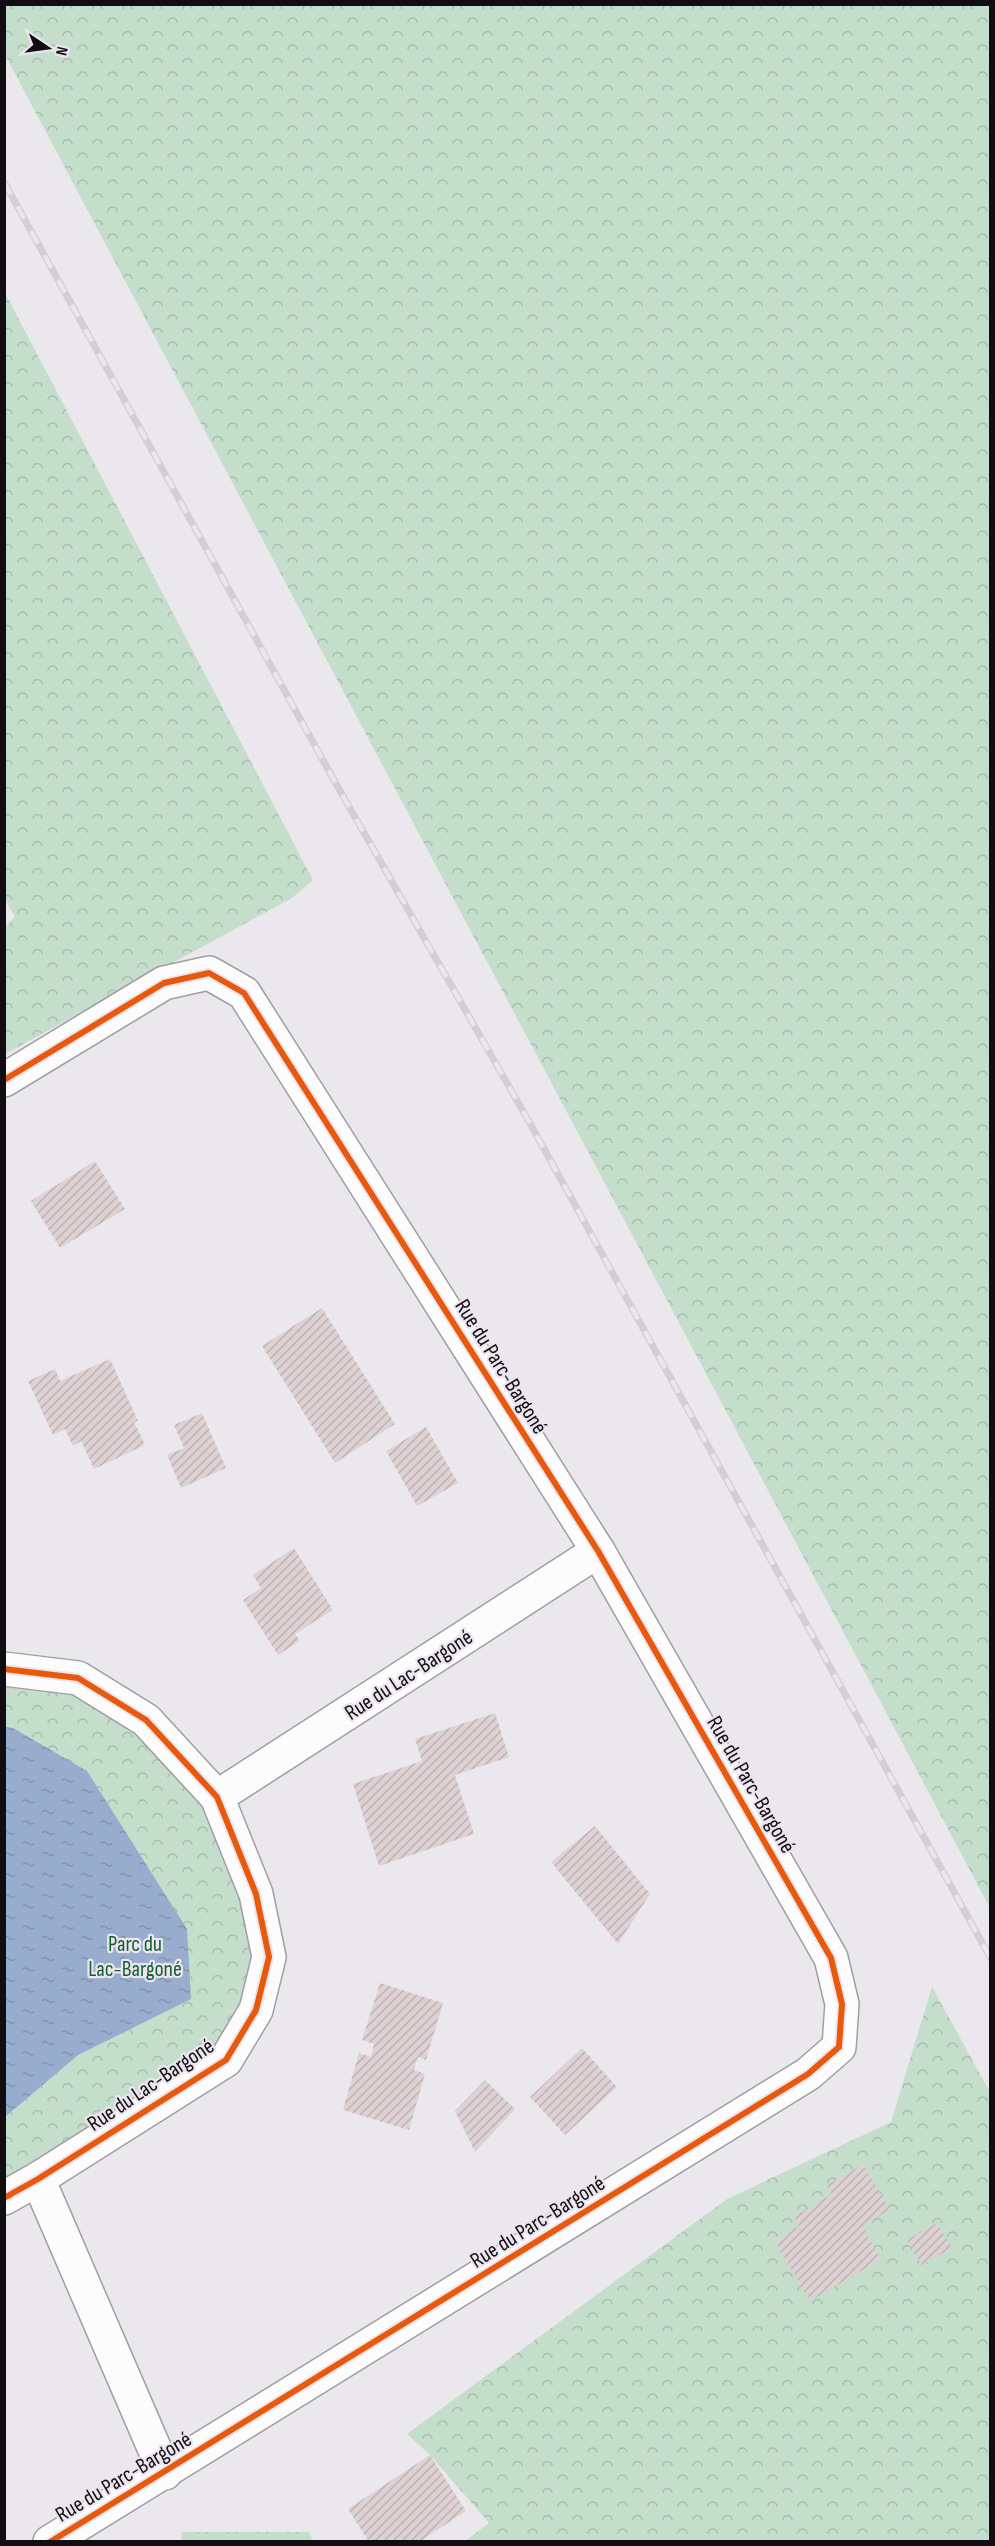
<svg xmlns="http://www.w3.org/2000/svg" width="995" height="2546" viewBox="0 0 995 2546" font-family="'Sofia Sans Condensed',sans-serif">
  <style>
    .forest { fill: url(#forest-crowns) }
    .water { fill: url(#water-ripples) }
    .building { fill: url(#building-hatch) }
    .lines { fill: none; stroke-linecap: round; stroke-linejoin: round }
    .street-casing { stroke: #a09ea2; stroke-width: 36 }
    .street { stroke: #fcfcfc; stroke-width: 33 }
    .rail-casing { stroke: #d1cfd1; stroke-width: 7 }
    .rail { stroke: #ece5f0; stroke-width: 4.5; stroke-dasharray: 14; stroke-linecap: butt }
    .cycleway-casing { stroke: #ece5f0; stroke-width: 10 }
    .cycleway { stroke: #e8590c; stroke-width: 6 }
    .labels { text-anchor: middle; stroke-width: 4.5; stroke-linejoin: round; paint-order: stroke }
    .street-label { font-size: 22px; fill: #110e12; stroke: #ece5f0 }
    .park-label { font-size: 22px; fill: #126031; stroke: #ece5f0 }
  </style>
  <defs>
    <pattern id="forest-crowns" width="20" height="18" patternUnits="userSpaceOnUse" patternTransform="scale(1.5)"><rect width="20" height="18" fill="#c4decb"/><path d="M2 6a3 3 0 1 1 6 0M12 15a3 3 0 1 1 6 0" fill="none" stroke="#a7bdad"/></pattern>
    <pattern id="water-ripples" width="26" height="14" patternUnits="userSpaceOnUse" patternTransform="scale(1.5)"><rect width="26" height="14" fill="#98accd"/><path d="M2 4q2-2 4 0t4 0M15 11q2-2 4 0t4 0" fill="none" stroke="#8293af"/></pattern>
    <pattern id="building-hatch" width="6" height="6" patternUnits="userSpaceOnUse" patternTransform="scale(1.5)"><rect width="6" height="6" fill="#ded1d3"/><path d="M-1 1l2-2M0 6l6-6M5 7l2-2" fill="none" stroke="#bdb2b4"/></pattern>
  </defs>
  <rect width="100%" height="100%" fill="#ebe8ed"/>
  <g class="forest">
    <polygon points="4,5 990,5 990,1908 5,55"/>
    <polygon points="4,291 313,880 292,898 5,1054 5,927 15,917 4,898"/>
    <polygon points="5,1669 78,1678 217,1797 269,1957 226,2060 5,2198"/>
    <polygon points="932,1987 990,2092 990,2541 465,2541 489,2523 430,2455 407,2434 727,2199 891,2122"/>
    <polygon points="182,2532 309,2532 313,2541 181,2541"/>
  </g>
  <polygon class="water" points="5,1727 13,1728 87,1771 187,1929 191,1999 78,2055 5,2117"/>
  <g class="building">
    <polygon points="95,1161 125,1209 60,1248 31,1201"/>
    <polygon points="322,1308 395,1424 335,1463 262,1346"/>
    <polygon points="110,1359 138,1421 134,1422 145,1445 94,1469 81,1441 73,1446 65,1429 53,1435 28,1381 55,1369 60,1381"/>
    <polygon points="202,1413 226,1468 181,1488 167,1455 184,1448 174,1425"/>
    <polygon points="426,1427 458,1483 417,1506 386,1451"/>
    <polygon points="294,1548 333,1610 295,1634 300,1641 278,1655 243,1600 261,1588 253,1575"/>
    <polygon points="495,1713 509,1757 455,1775 474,1834 379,1866 353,1784 422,1761 415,1739"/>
    <polygon points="595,1826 650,1894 618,1944 551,1862"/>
    <polygon points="380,1983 443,2003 426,2060 418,2057 414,2070 425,2074 409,2130 343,2110 359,2053 371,2057 374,2044 362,2040"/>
    <polygon points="582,2048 617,2087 565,2135 530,2097"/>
    <polygon points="485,2080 515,2109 475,2152 455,2111"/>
    <polygon points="863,2164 890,2210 862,2226 881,2259 810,2301 775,2241 799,2226 794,2217 832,2194 827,2185"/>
    <polygon points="937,2223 952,2248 921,2265 907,2240"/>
    <polygon points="430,2455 466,2511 419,2542 369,2542 348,2509"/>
  </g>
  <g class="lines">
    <defs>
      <g id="street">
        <polyline points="4,1080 164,983 209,973 244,993 598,1551 831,1958 842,2004 839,2047 808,2074 50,2542"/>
        <polyline points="4,1669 78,1678 146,1720 217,1797 256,1894 269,1957 256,2010 226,2060 38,2179 4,2198"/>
        <polyline points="217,1797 598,1551"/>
        <polyline points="38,2179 165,2473"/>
      </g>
    </defs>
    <use href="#street" class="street-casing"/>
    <use href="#street" class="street"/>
    <defs>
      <polyline id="rail" points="4,182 335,782 527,1118 990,1957"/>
    </defs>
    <use href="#rail" class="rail-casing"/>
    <use href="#rail" class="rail"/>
    <defs>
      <g id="cycleway">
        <polyline points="4,1080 164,983 209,973 244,993 598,1551 831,1958 842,2004 839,2047 808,2074 50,2542"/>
        <polyline points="4,1669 78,1678 146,1720 217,1797 256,1894 269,1957 256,2010 226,2060 38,2179 4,2198"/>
      </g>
    </defs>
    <use href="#cycleway" class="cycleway-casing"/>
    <use href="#cycleway" class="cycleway"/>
  </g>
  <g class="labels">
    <g class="street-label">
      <text transform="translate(502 1366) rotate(58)" y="8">Rue du Parc-Bargoné</text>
      <text transform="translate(408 1674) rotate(-33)" y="8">Rue du Lac-Bargoné</text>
      <text transform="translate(752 1784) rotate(60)" y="8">Rue du Parc-Bargoné</text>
      <text transform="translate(150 2084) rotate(-34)" y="8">Rue du Lac-Bargoné</text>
      <text transform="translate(537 2221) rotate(-32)" y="8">Rue du Parc-Bargoné</text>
      <text transform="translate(123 2476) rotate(-31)" y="8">Rue du Parc-Bargoné</text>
    </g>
    <g class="park-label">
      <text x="135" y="1951">Parc du<tspan x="135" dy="25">Lac-Bargoné</tspan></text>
    </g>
  </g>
  <rect width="995" height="2546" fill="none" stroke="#110e12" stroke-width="12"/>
  <g transform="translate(48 48) rotate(103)" stroke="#ece5f0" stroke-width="4.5" paint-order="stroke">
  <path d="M0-4.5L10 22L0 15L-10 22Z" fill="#110e12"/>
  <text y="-9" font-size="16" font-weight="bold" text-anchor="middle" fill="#110e12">N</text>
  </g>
</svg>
